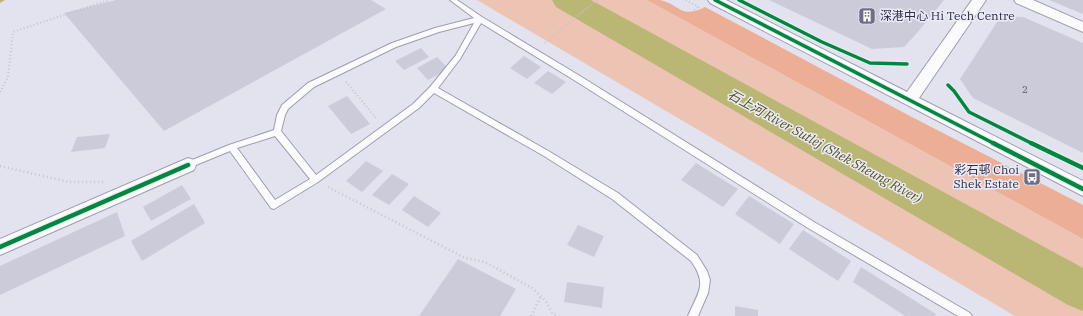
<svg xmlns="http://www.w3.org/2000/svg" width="1083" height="316" viewBox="0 0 1083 316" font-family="'IBM Plex Serif','Noto Sans SC',serif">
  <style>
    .green { fill: #edc3b4 }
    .forest { fill: #ecaf96 }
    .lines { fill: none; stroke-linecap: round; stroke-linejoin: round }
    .stream { fill: #bab774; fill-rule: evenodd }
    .river { fill: #bab774; fill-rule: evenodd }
    .building { fill: #cbcbda }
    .service-casing { stroke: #9e9dad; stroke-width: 2 }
    .minor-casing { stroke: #9e9dad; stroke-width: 2 }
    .path-far1 { stroke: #c4c4cc; stroke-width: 2; stroke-dasharray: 1 2.5; stroke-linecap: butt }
    .path { stroke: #c4c4cc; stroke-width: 2.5; stroke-dasharray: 1 3; stroke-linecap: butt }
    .service { fill: #fbfbfd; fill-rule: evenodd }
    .minor { fill: #fbfbfd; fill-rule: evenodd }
    .cycleway-far1-casing { stroke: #ebebf8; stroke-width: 5.5 }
    .cycleway-casing { stroke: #ebebf8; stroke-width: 7 }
    .cycleway-far1 { stroke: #00873e; stroke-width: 3.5 }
    .cycleway { stroke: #00873e; stroke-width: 4.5 }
    .labels { text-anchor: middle; stroke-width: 3; stroke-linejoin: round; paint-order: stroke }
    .number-label { font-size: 10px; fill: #5a596e }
    .poi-label { font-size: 12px; fill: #302e46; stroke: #ebebf8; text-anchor: start }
    .water-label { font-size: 13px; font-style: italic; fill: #53511c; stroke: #ebebf8 }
  </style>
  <rect width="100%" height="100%" fill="#e3e3f0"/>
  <polygon class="green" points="477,0 647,0 1083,239 1083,316 1015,316"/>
  <path class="forest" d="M647,0c4,0 9,0 13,0 21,5 20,19 45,7l205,109 173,89v34z"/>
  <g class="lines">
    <polygon class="stream" points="0,0 5,0 0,3"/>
    <polygon class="river" points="552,0 591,0 1083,268 1083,311 1068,305 556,7"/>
  </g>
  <g class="building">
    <polygon points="116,0 371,0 386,9 164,131 64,13"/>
    <polygon points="769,0 944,0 917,33 904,47 872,49"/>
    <polygon points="1049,0 1083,0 1083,14"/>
    <polygon points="1001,16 1023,17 1083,43 1083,153 973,98 960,79"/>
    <polygon points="421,48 429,57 404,70 395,61"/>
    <polygon points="524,56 541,67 527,79 510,68"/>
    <polygon points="437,57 449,69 428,80 417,68"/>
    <polygon points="548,71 566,82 552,94 534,83"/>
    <polygon points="347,96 370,124 351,134 328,106"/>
    <polygon points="110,134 105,148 71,152 77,137"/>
    <polygon points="366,161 383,171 362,192 346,181"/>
    <polygon points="696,163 738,189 723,207 681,180"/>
    <polygon points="392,174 409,184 389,205 372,195"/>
    <polygon points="182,185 191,199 151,221 143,207"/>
    <polygon points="414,196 441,213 428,227 402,210"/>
    <polygon points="749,196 794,224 780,244 735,214"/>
    <polygon points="194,204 205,223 142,261 131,241"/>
    <polygon points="117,212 125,236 0,295 0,266"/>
    <polygon points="578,225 604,236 594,257 567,245"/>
    <polygon points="803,230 851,261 838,281 789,249"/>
    <polygon points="458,259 516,289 500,316 419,316"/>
    <polygon points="861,267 936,314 935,316 905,316 853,282"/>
    <polygon points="567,282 604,287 602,308 564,302"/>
    <polygon points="735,306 758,310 758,316 735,316"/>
  </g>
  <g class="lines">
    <defs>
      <path id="service" d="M450,0h7l25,17 98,59 234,146 156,91 2,3h-14l-150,-88 -234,-148 -93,-57 -21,36 -22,29 112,64 68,41 79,62 10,16 3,9 -2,13 -10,23h-10c10,-24 20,-31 3,-55l-79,-62 -68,-43 -110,-63 -15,15 -101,74 -44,27 -3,-1 -41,-57 -39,16h-6l-1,-2 1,-2 44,-18 45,-15 3,-15 5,-10 26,-22 84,-40 43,-15 39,-10zM474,23l-18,32 -26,32 -17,17 -97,71 -35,-44 4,-16 3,-6 26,-22 82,-40 43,-15zM275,136l35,43 -35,21 -38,-52z"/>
      <g id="minor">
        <polygon points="708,0 726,0 907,92 972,0 986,0 919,98 1083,181 1083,196 710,3"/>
        <polygon points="1014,0 1033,0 1083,22 1083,32 1016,3"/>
        <polygon points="188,158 194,160 196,165 194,170 0,255 0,239"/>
      </g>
    </defs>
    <use href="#service" class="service-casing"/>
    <use href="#minor" class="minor-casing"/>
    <g class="path-far1">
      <polyline points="686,0 699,7"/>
      <polyline points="694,10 699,6"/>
      <polyline points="545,43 597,0"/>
      <polyline points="346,82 376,118"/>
      <polyline points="0,92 8,77 13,32 109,0"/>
    </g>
    <g class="path">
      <polyline points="0,166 69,182 105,182"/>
      <polyline points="328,187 465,258 485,262 532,288 545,300 553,314 559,316"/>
      <polyline points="531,316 541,296"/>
    </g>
    <use href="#service" class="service"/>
    <use href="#minor" class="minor"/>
    <defs>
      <g id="cycleway-far1">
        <polyline points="715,0 995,144"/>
        <polyline points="739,0 822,42 870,63 907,64"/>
        <polyline points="948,85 954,91 969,112 1033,144"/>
      </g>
      <g id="cycleway">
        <polyline points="993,143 1083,189"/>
        <polyline points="1031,143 1083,168"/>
        <polyline points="0,247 188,165"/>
      </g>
    </defs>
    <use href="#cycleway-far1" class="cycleway-far1-casing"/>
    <use href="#cycleway" class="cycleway-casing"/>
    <use href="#cycleway-far1" class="cycleway-far1"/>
    <use href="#cycleway" class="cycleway"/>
  </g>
  <defs>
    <symbol id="building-square" viewBox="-11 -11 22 22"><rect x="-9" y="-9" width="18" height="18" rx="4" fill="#6f6d82" stroke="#ebebf8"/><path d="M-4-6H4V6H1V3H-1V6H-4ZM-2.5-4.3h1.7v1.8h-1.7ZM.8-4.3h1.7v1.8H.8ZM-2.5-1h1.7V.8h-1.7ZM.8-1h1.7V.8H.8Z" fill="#fff"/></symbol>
    <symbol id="bus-square" viewBox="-11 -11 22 22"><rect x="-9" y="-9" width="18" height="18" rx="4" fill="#6f6d82" stroke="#ebebf8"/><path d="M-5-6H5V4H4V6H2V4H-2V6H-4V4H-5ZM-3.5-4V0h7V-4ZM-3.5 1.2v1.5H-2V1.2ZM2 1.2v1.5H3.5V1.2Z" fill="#fff"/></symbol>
  </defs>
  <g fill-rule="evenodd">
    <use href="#building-square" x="857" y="6" width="20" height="20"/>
    <use href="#bus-square" x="1022" y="167" width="20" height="20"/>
  </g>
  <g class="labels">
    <g class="number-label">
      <text x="1025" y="93">2</text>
    </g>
    <g class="poi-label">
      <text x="880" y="20">深港中心 Hi Tech Centre</text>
      <text x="1019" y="174" text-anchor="end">彩石邨 Choi<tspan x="1019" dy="14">Shek Estate</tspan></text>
    </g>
    <g class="water-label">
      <text transform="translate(825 146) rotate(29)" y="5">石上河 River Sutlej (Shek Sheung River)</text>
    </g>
  </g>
</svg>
